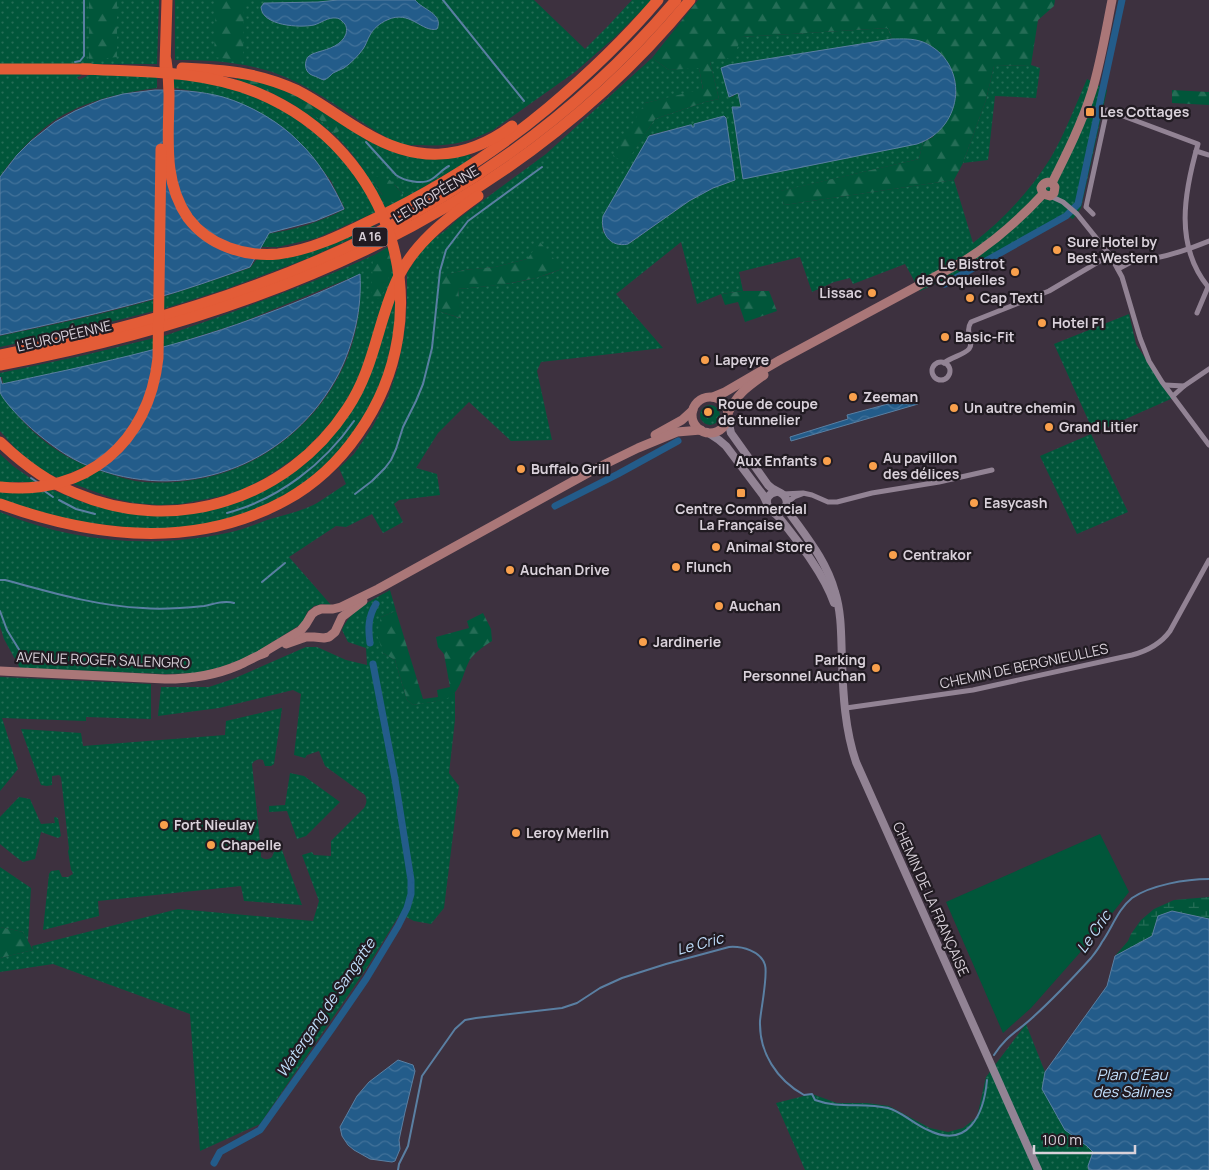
<svg xmlns="http://www.w3.org/2000/svg" width="1209" height="1170" viewBox="0 0 1209 1170" font-family="Manrope,sans-serif">
  <style>
    .grass { fill: url(#grass-dots); fill-rule: evenodd }
    .forest { fill: url(#forest-firs) }
    .wetland { fill: url(#wetland-marsh) }
    .garden { fill: #01563a }
    .water { fill: url(#water-waves); stroke: #5a7fa2 }
    .lines { fill: none; stroke-linecap: round; stroke-linejoin: round }
    .stream { stroke: #5a7fa2; stroke-width: 2 }
    .canal { stroke: #235c8a; stroke-width: 7 }
    .minor { stroke: #928394; stroke-width: 5 }
    .tertiary { stroke: #928394; stroke-width: 8 }
    .secondary { stroke: #aa7778; stroke-width: 9 }
    .motorway { stroke: #e35c37; stroke-width: 11 }
    .poi-dot { fill: #f9a04c; stroke: #211b22; stroke-width: 2 }
    .labels { text-anchor: middle; stroke-width: 4.5; stroke-linejoin: round; paint-order: stroke }
    .shield { fill: #211b22; stroke: #a29aa3; stroke-width: 1 }
    .shield-label { font-size: 12px; font-weight: bold; fill: #d9d1da }
    .poi-label { font-size: 14px; font-weight: bold; fill: #d9d1da; stroke: #211b22; text-anchor: start }
    .street-label { font-size: 14px; fill: #d9d1da; stroke: #211b22 }
    .water-label { font-size: 15px; font-style: italic; fill: #c0defb; stroke: #211b22 }
  </style>
  <defs>
    <pattern id="grass-dots" width="8" height="8" patternUnits="userSpaceOnUse" patternTransform="scale(1.25)"><rect width="8" height="8" fill="#01563a"/><path d="M2 2h.1M6 6h.1" fill="none" stroke="#256d56" stroke-width="1.8" stroke-linecap="round"/></pattern>
    <pattern id="forest-firs" width="22" height="20" patternUnits="userSpaceOnUse" patternTransform="scale(1.25)"><rect width="22" height="20" fill="#01563a"/><path d="M5 1l3.5 6h-7zM16 11l3.5 6h-7z" fill="#256d56"/></pattern>
    <pattern id="wetland-marsh" width="20" height="14" patternUnits="userSpaceOnUse" patternTransform="scale(1.25)"><rect width="20" height="14" fill="#01563a"/><path d="M1 5h8M5 5V1M11 12h8M15 12V8" fill="none" stroke="#256d56"/></pattern>
    <pattern id="water-waves" width="16" height="10" patternUnits="userSpaceOnUse" patternTransform="scale(1.25)"><rect width="16" height="10" fill="#235c8a"/><path d="M0 5q4-4 8 0t8 0" fill="none" stroke="#42729a"/></pattern>
  </defs>
  <rect width="100%" height="100%" fill="#3d313f"/>
  <g class="grass">
    <polygon points="0,0 159,0 157,64 0,64"/>
    <path d="M175,0h359l51,49 23,-23 24,-26h20l-37,37 -40,35 -82,58c-26,13 -45,17 -74,15 -6,0 -13,0 -19,-1 -13,-5 -29,-16 -40,-23 -26,-17 -51,-35 -80,-46 -33,-13 -70,-15 -105,-15z"/>
    <path d="M888,28l4,11 -169,28 9,30 6,-5 3,15h-7v10l9,62 180,-37 -4,17 -138,32 3,14 170,-25 19,63c30,-23 56,-51 77,-84 15,-25 25,-53 37,-80l20,11 -26,118 -8,11 -8,-4 -108,59 -37,17 -15,-27 -52,20 -3,-6 -16,4 -22,10 -12,-35 -61,15 4,19 -22,3 -24,10 -16,-62 -65,52 47,54 -122,14 -4,9 15,69 -41,1 -42,-39 -31,31 -22,35 21,6 3,21 -41,5 -5,4 9,18 -20,11 -11,-19 -26,13 -10,-1 -47,31 42,48 -9,-1 -8,2 -7,6 -4,11 -53,33 -29,11 -24,6 -32,1 -145,-6 -16,-29 -4,-13v-114c71,30 151,37 227,21 14,-3 27,-8 40,-13 16,-5 36,-9 50,-17 10,-6 19,-13 29,-19l-7,-16 15,-14 19,-28 15,-29 10,-30 7,-39 2,-25v-30l18,-28 21,-15 12,-11 88,-65 106,-96 17,12 30,-3 4,23 -58,13 -19,59 29,-43 50,-17 14,-3 -9,-37 31,-25zM724,117h1l10,63 -22,8 -24,13 -59,42 -27,-11 -1,-9 48,-88 40,-10h2v2h3l-1,-3zM527,259l35,10c-33,14 -69,17 -104,20l2,29 -22,-7 9,-36 17,-5 31,-3z"/>
    <polygon points="1031,65 1040,68 1036,98 995,96 988,160 963,163 986,100 994,66"/>
    <path d="M0,73h79l2,3 -4,1 2,3 12,-6 66,3v11c-30,4 -61,10 -88,24 -15,7 -28,18 -40,30 -10,10 -21,22 -29,35z"/>
    <path d="M174,77l54,10 53,21 51,38 33,43 11,23 -59,26 -39,9h-17l6,-13c27,-4 54,-12 78,-25l-14,-28 -16,-21 -13,-15 -18,-16 -22,-14 -57,-22 -31,-5z"/>
    <path d="M313,103l61,40 14,7 14,5 67,-2 3,6 -86,50c-15,-27 -30,-56 -54,-76 -8,-7 -17,-13 -25,-19l2,-3 20,16 5,6 8,-4zM373,179l22,6 8,9 -21,1 -9,-14z"/>
    <polygon points="373,225 375,228 309,258 226,289 163,309 163,297 250,268 257,259"/>
    <path d="M376,254l-3,3 19,11 2,8 -27,80 -12,31 -22,34 -31,32 -37,25 -19,10 -24,8 -41,8 -22,1 -25,-2 -22,-5 -41,-15c6,-2 23,-12 28,-12 3,0 8,2 11,3 8,3 17,5 25,7 16,2 34,2 50,0 83,-8 157,-75 172,-157 3,-17 3,-33 3,-50l-120,49 -78,25 2,-12c71,-25 143,-50 212,-82z"/>
    <polygon points="397,295 397,316 382,385 345,447 300,487 254,512 193,527 143,529 70,521 0,500 0,491 50,489 85,503 118,511 186,513 290,475 305,464 341,426 392,304"/>
    <path d="M153,300l1,11 -75,19 -79,17v-11c52,-11 103,-22 153,-36z"/>
    <polygon points="1129,314 1136,344 1159,380 1173,398 1094,433 1054,344"/>
    <polygon points="154,338 154,350 109,362 3,384 2,377 0,377 0,373 85,355"/>
    <path d="M0,392c22,33 50,59 87,74l-29,12 -19,-9 -23,-20 -16,-18z"/>
    <circle cx="710" cy="415" r="10"/>
    <polygon points="1091,434 1128,512 1077,534 1040,456"/>
    <polygon points="0,454 13,466 36,482 0,482"/>
    <path d="M390,590l6,21 -15,6 2,36 12,7 12,40 6,5c15,-3 31,-3 42,-13v28l-6,53 10,13 -15,122 -13,16 -17,-3 -14,-7 -34,55 -106,155 -60,27 -10,-137 -137,-50 -53,8v-14l33,-8 -1,-4 146,-37 135,12 6,-20 -17,-46 10,-3 2,3 17,1v-15l33,-33c3,-5 3,-8 1,-13l-40,-29 -6,-15 -12,4 -2,3 -11,-3 7,-61 -8,-4 -74,18 -61,8 3,-29h48l24,-8 73,-32h11l29,13 21,5 -1,-17 -18,-6 -6,-12c8,-20 30,-30 48,-40z"/>
    <polygon points="0,677 151,684 151,719 86,717 86,721 2,718 18,769 0,791"/>
    <path d="M282,708l-8,56 -3,2h-6l-2,-6c-5,-2 -8,0 -11,4l9,88v5c4,3 7,3 11,0l2,-5 4,-2h4l20,55 -58,-4 -3,-15 -143,15 1,15 -56,14 6,-56 2,-3 8,-1 3,7h6l5,-3 -1,-3 -1,-1 -3,-19 1,-2 -8,-72 -2,-2 -7,1v9l-5,1 -6,-1 -20,-56 60,4 2,13 142,-11 1,-14z"/>
    <polygon points="290,773 304,776 340,802 306,836 297,839 287,811 269,812 269,806 285,805"/>
    <polygon points="19,797 30,799 41,824 55,823 54,818 55,817 58,818 61,836 58,838 41,832 35,859 23,862 16,857 0,844 0,817"/>
    <polygon points="0,867 31,888 28,941 23,932 0,927"/>
    <polygon points="1026,1024 1045,1072 1042,1089 1093,1152 1088,1166 1089,1170 805,1170 776,1103 812,1094 837,1103 867,1103 889,1106 930,1128 948,1132 963,1128 977,1117 986,1077"/>
  </g>
  <g class="forest">
    <polygon points="89,0 117,0 117,57 89,60"/>
    <polygon points="216,0 244,0 243,61 214,57"/>
    <polygon points="698,0 1055,0 1054,6 1038,20 1031,65 994,66 986,100 963,163 954,180 784,205 780,191 919,159 923,142 933,137 956,97 955,81 952,72 946,61 940,53 929,45 923,42 910,39 892,39 888,28 741,37 734,57 710,62 719,99 705,102 655,119 626,163 613,156 645,103 703,89 699,68 669,70 652,58"/>
    <polygon points="237,76 272,85 313,103 342,128 338,132 334,133 329,127 309,111 307,114 294,105 272,93 237,80"/>
    <polygon points="1172,90 1209,92 1209,105 1172,103"/>
    <polygon points="379,176 390,180 403,194 403,197 394,202 387,202 373,181 373,178"/>
    <polygon points="540,242 562,269 536,278 500,285 458,289 461,318 438,311 441,282 446,275 464,270 495,267 527,259"/>
    <polygon points="388,247 392,267 391,272 382,295 380,298 374,300 371,299 373,257 376,254"/>
    <polygon points="743,291 769,291 777,311 745,322 738,302 725,305 721,294"/>
    <path d="M396,611l27,88 15,-2 -1,-7 13,-3 -6,-33 -6,-7 -2,-10 33,-9 -2,-7 16,-8 8,16 1,12c-8,5 -15,10 -21,17 -8,12 -9,33 -23,40 -11,4 -24,5 -35,7l-6,-5 -12,-40 -12,-7 -6,-19 4,-17z"/>
    <polygon points="0,927 23,932 33,950 0,958"/>
  </g>
  <polygon class="wetland" points="1209,897 1209,919 1172,911 1158,916 1152,936 1115,956 1128,941 1131,934 1141,920 1154,909 1174,900"/>
  <polygon class="garden" points="1100,834 1129,892 1092,939 1031,1008 1003,1033 946,902"/>
  <g class="water">
    <path d="M338,0h77c8,10 29,14 22,29 -15,4 -27,-20 -50,-9 -7,3 -14,9 -17,15 -3,5 -4,10 -7,14 -5,7 -12,14 -19,19 -4,2 -7,3 -11,5 -2,2 -6,6 -9,7 -1,0 -5,-2 -7,-3 -2,-1 -4,-1 -7,-3 -5,-3 -6,-12 -2,-17 3,-3 7,-4 10,-5 11,-3 24,-7 28,-18 1,-5 1,-9 -4,-13 -2,-2 -4,-3 -6,-3 -8,-1 -15,5 -22,7 -14,3 -52,1 -53,-18l3,-4h3l51,-1z"/>
    <path d="M892,39c10,0 20,-1 31,3 47,20 42,86 -6,102l-174,35 -8,-54 -3,-18h9l-3,-14 -9,4 -8,-29 8,-3z"/>
    <path d="M155,90c23,0 46,1 68,7 27,8 57,25 76,45 19,18 34,43 45,67l-29,12 -46,12 -19,34c-32,11 -64,23 -98,32 -50,14 -101,25 -152,36v-158l17,-22 14,-14 24,-19 20,-11 26,-11 22,-6z"/>
    <path d="M724,116l2,2 9,62 -22,8 -24,13 -61,43c-18,4 -28,-11 -25,-28l46,-80 41,-11h2v2h2v-3z"/>
    <path d="M360,274c2,35 -6,68 -21,99 -46,89 -148,130 -242,96 -22,-7 -41,-20 -59,-35 -9,-7 -34,-31 -38,-42 0,-4 0,-10 0,-15l2,7c84,-18 169,-35 250,-65 36,-13 73,-28 108,-45z"/>
    <polygon points="914,397 918,404 791,441 790,437 848,419 847,415"/>
    <polygon points="1172,911 1209,919 1209,1170 1089,1170 1088,1166 1093,1152 1087,1146 1065,1130 1042,1089 1045,1072 1107,986 1115,956 1152,936 1158,916"/>
    <polygon points="398,1060 413,1065 415,1071 405,1112 399,1140 400,1149 395,1161 392,1162 370,1159 354,1150 348,1145 342,1136 340,1127 357,1096 369,1082"/>
  </g>
  <g class="lines">
    <g class="stream">
      <polyline points="443,0 524,101"/>
      <polyline points="75,62 80,61 84,56 84,0"/>
      <path d="M366,142l30,33c8,6 27,10 36,4 6,-4 11,-10 17,-13"/>
      <polyline points="31,478 37,482"/>
      <polyline points="43,490 53,497"/>
      <polyline points="355,494 372,481 385,468 391,460 396,449 403,427 416,401 423,384 432,348 440,271 446,250 468,221 542,167"/>
      <polyline points="59,500 76,509 95,514"/>
      <path d="M227,513c52,-14 97,-49 127,-92"/>
      <path d="M0,580h5c45,12 91,26 138,28 20,2 41,0 61,-2 10,-2 20,-6 30,-3"/>
      <polyline points="262,582 285,563"/>
      <polyline points="0,611 7,630 23,656"/>
      <path d="M994,1055c12,-19 23,-23 38,-37 21,-19 40,-39 59,-60 4,-5 8,-10 11,-16 10,-14 16,-33 30,-44 19,-13 54,-19 77,-19"/>
      <path d="M398,1170l1,-6 9,-18 14,-70 33,-47 10,-9 11,-2 86,-10 15,-5 23,-15 22,-10 44,-14 63,-17c13,-1 32,4 36,18 3,10 -4,44 -5,56 -1,32 17,59 44,74l8,-1 3,6c24,9 49,2 73,8 14,4 26,16 40,22 40,20 56,-16 59,-50"/>
    </g>
    <g class="canal">
      <polyline points="945,284 1066,216 1078,204 1122,0"/>
      <polyline points="555,506 618,474 678,441"/>
      <path d="M370,643c-2,-15 -2,-26 6,-39"/>
      <polyline points="214,1163 220,1152 260,1130 331,1030 366,979 398,926 407,908 411,894 411,880 395,779 373,664"/>
    </g>
    <g class="minor">
      <polyline points="1196,151 1209,155"/>
      <polyline points="1050,196 1063,202 1077,214 1110,255 1122,277 1140,338 1149,361 1162,382 1209,445"/>
      <path d="M1093,214l-7,-7 21,-97 91,34c-14,49 -24,102 11,144"/>
      <polyline points="1118,269 1133,261"/>
      <polyline points="1197,313 1208,287"/>
      <circle cx="941" cy="371" r="9"/>
      <path d="M944,363c7,-6 20,-8 25,-14 6,-8 -5,-16 2,-27l78,-31 61,-36c8,3 15,6 23,6 23,-1 54,-11 76,-20"/>
      <polyline points="1165,385 1184,386"/>
      <polyline points="1173,396 1184,386 1209,369"/>
      <polyline points="783,494 803,493 812,495 828,502 837,502 872,493 939,482 992,470"/>
      <polyline points="787,503 794,497 802,494"/>
      <path d="M846,708l127,-18 159,-35c15,-4 28,-10 38,-24l39,-71"/>
    </g>
    <g class="tertiary">
      <path d="M728,420l3,13 37,52c7,8 18,6 19,18l-3,6"/>
      <polyline points="707,432 719,440 726,446 763,495 767,503"/>
      <path d="M776,492c-6,1 -12,7 -8,14 2,5 10,9 13,14 19,24 43,54 53,83"/>
      <path d="M786,506l2,5c19,27 38,49 47,81 7,22 6,46 7,69 1,33 3,69 14,101l182,408"/>
    </g>
    <g class="secondary">
      <path d="M1052,183c15,-30 30,-60 40,-92 9,-30 14,-61 20,-91"/>
      <polyline points="1043,194 1050,196 1054,193 1055,187 1052,183"/>
      <path d="M1043,194l-2,-6c2,-5 6,-7 11,-5"/>
      <circle cx="710" cy="415" r="18"/>
      <path d="M713,397l12,-5 55,-32 184,-99c30,-19 56,-42 79,-67"/>
      <path d="M728,413c10,-20 18,-25 36,-38"/>
      <polyline points="655,435 682,420 693,410"/>
      <polyline points="286,644 306,637 314,637 324,638 329,637 335,632 342,617 363,601"/>
      <polyline points="261,654 301,630 306,624 312,614 316,611 321,609 333,609 341,607 378,589 597,468 638,448 677,432 701,430"/>
      <path d="M0,671l165,8c26,0 51,-4 74,-14 9,-4 17,-9 26,-12"/>
    </g>
    <g class="motorway">
      <path d="M166,60c2,11 3,22 3,34 0,42 -7,87 19,124 21,28 57,39 90,36 33,-4 64,-19 92,-33 64,-30 124,-68 178,-113 39,-33 77,-69 110,-108"/>
      <polyline points="165,66 167,0"/>
      <path d="M182,68c41,2 75,4 114,22 24,12 45,29 68,42 51,31 99,30 148,-6"/>
      <polyline points="0,69 91,69"/>
      <path d="M0,355c260,-50 501,-148 676,-355"/>
      <path d="M0,365c264,-50 515,-152 690,-365"/>
      <path d="M0,442c22,21 47,40 75,51 100,43 213,6 272,-84 27,-40 30,-84 49,-127 16,-37 50,-63 82,-86"/>
      <path d="M0,487c86,9 149,-44 158,-129l3,-209"/>
      <path d="M0,504c94,34 195,46 286,-4 29,-16 54,-40 72,-66 86,-121 36,-284 -100,-341 -55,-23 -116,-21 -175,-24"/>
    </g>
  </g>
  <g class="poi-dot">
    <rect x="1085" y="107" width="10" height="10" rx="2.5"/>
    <circle cx="1057" cy="250" r="5"/>
    <circle cx="1015" cy="272" r="5"/>
    <circle cx="872" cy="293" r="5"/>
    <circle cx="970" cy="298" r="5"/>
    <circle cx="1042" cy="323" r="5"/>
    <circle cx="945" cy="337" r="5"/>
    <circle cx="705" cy="360" r="5"/>
    <circle cx="853" cy="397" r="5"/>
    <circle cx="954" cy="408" r="5"/>
    <circle cx="708" cy="412" r="5"/>
    <circle cx="1049" cy="427" r="5"/>
    <circle cx="827" cy="461" r="5"/>
    <circle cx="873" cy="466" r="5"/>
    <circle cx="521" cy="469" r="5"/>
    <rect x="736" y="488" width="10" height="10" rx="2.5"/>
    <circle cx="974" cy="503" r="5"/>
    <circle cx="716" cy="547" r="5"/>
    <circle cx="893" cy="555" r="5"/>
    <circle cx="676" cy="567" r="5"/>
    <circle cx="510" cy="570" r="5"/>
    <circle cx="719" cy="606" r="5"/>
    <circle cx="643" cy="642" r="5"/>
    <circle cx="876" cy="668" r="5"/>
    <circle cx="164" cy="825" r="5"/>
    <circle cx="516" cy="833" r="5"/>
    <circle cx="211" cy="845" r="5"/>
  </g>
  <g class="labels">
    <rect class="shield" x="352.5" y="227.5" width="35" height="19" rx="4"/>
    <g class="shield-label">
      <text x="370" y="241">A 16</text>
    </g>
    <g class="poi-label">
      <text x="1100" y="117">Les Cottages</text>
      <text x="1067" y="247">Sure Hotel by<tspan x="1067" dy="16">Best Western</tspan></text>
      <text x="1005" y="269" text-anchor="end">Le Bistrot<tspan x="1005" dy="16">de Coquelles</tspan></text>
      <text x="862" y="298" text-anchor="end">Lissac</text>
      <text x="980" y="303">Cap Texti</text>
      <text x="1052" y="328">Hotel F1</text>
      <text x="955" y="342">Basic-Fit</text>
      <text x="715" y="365">Lapeyre</text>
      <text x="863" y="402">Zeeman</text>
      <text x="718" y="409">Roue de coupe<tspan x="718" dy="16">de tunnelier</tspan></text>
      <text x="964" y="413">Un autre chemin</text>
      <text x="1059" y="432">Grand Litier</text>
      <text x="883" y="463">Au pavillon<tspan x="883" dy="16">des délices</tspan></text>
      <text x="817" y="466" text-anchor="end">Aux Enfants</text>
      <text x="531" y="474">Buffalo Grill</text>
      <text x="984" y="508">Easycash</text>
      <text x="741" y="514" text-anchor="middle">Centre Commercial<tspan x="741" dy="16">La Française</tspan></text>
      <text x="726" y="552">Animal Store</text>
      <text x="903" y="560">Centrakor</text>
      <text x="686" y="572">Flunch</text>
      <text x="520" y="575">Auchan Drive</text>
      <text x="729" y="611">Auchan</text>
      <text x="653" y="647">Jardinerie</text>
      <text x="866" y="665" text-anchor="end">Parking<tspan x="866" dy="16">Personnel Auchan</tspan></text>
      <text x="174" y="830">Fort Nieulay</text>
      <text x="526" y="838">Leroy Merlin</text>
      <text x="221" y="850">Chapelle</text>
    </g>
    <g class="street-label">
      <text transform="translate(436 194) rotate(-31)" y="5">L'EUROPÉENNE</text>
      <text transform="translate(64 336) rotate(-13)" y="5">L'EUROPÉENNE</text>
      <text transform="translate(103 660) rotate(2)" y="5">AVENUE ROGER SALENGRO</text>
      <text transform="translate(1024 666) rotate(-12)" y="5">CHEMIN DE BERGNIEULLES</text>
      <text transform="translate(931 899) rotate(66)" y="5">CHEMIN DE LA FRANÇAISE</text>
    </g>
    <g class="water-label">
      <text transform="translate(1094 932) rotate(-55)" y="5">Le Cric</text>
      <text transform="translate(700 944) rotate(-15)" y="5">Le Cric</text>
      <text transform="translate(326 1008) rotate(-56)" y="5">Watergang de Sangatte</text>
      <text x="1132" y="1080">Plan d'Eau<tspan x="1132" dy="17">des Salines</tspan></text>
    </g>
  </g>
  <path d="M1034 1145v8h101v-8" fill="none" stroke="#d9d1da" stroke-width="2.5"/>
  <text x="1042" y="1145" font-size="15" fill="#d9d1da" stroke="#211b22" stroke-width="4" paint-order="stroke">100 m</text>
</svg>
